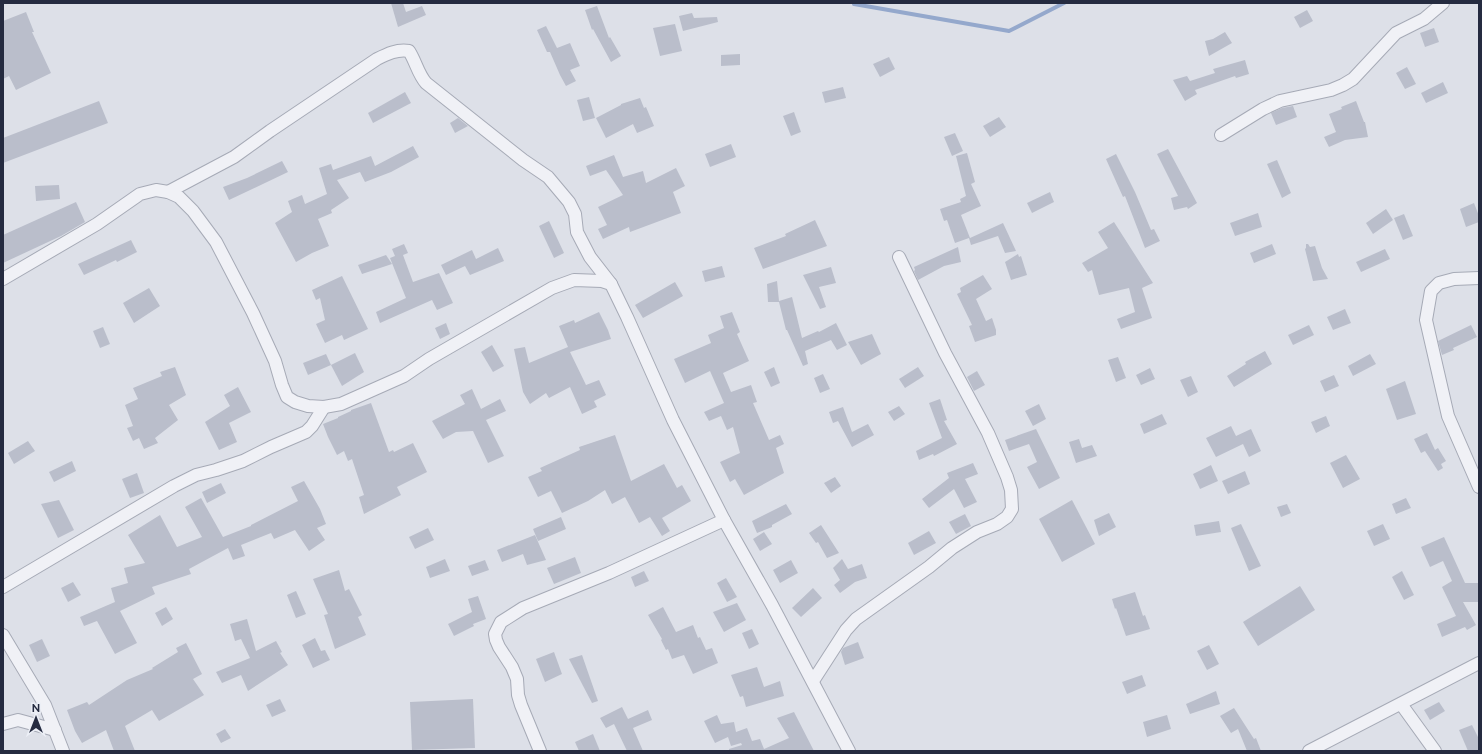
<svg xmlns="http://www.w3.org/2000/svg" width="1482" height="754" viewBox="0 0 1482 754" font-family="Raleway,sans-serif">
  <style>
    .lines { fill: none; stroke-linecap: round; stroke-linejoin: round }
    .stream { stroke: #94a8cc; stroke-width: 4 }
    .building { fill: #babecb }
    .street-casing { stroke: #a6aab6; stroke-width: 14 }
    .street { stroke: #f0f1f6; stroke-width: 12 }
  </style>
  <rect width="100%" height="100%" fill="#dde0e8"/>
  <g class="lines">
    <polyline class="stream" points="854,4 1009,31 1064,3"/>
  </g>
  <g class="building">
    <polygon points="391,3 403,3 406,12 422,6 426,15 398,27"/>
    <polygon points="597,6 609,38 610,37 621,56 611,62 593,29 592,30 585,10"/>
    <polygon points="1307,10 1313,21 1300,28 1294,17"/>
    <polygon points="26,12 34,32 32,32 51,73 16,90 9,76 3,79 3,21"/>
    <polygon points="692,13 694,18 717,17 718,22 683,31 679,16"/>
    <polygon points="675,24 682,51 660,56 653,28"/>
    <polygon points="546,26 557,48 570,43 580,66 570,70 576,81 566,86 560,75 550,52 547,52 537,30"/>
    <polygon points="1434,28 1439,42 1425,47 1420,33"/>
    <polygon points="1225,32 1232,43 1209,56 1205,41 1213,39"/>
    <polygon points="740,54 740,65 721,66 721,55"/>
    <polygon points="889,57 895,69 880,77 873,64"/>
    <polygon points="1245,60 1249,74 1236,78 1235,76 1195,90 1197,94 1185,101 1173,80 1187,76 1190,81 1215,73 1213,69"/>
    <polygon points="1407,67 1416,84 1405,89 1396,73"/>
    <polygon points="1443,82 1448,93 1426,103 1421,93"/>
    <polygon points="843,87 846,98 825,103 822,92"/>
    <polygon points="405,92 411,103 373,123 368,113"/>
    <polygon points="589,97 595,118 583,121 577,100"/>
    <polygon points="640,98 644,108 646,107 654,126 637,133 633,124 606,138 596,118 621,105 621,104"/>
    <polygon points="99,101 108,123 3,163 3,138"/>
    <polygon points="1356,101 1364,122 1365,122 1368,137 1345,140 1329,147 1324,137 1336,132 1329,114 1342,109 1341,107"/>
    <polygon points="1293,106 1297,117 1276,125 1271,113 1282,108"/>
    <polygon points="794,112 801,132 791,136 783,116"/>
    <polygon points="999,117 1006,127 990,137 983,126"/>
    <polygon points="458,118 468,126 455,133 450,123"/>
    <polygon points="955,133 963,151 952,156 944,137"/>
    <polygon points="731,144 736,157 710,167 705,154"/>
    <polygon points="413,146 419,157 391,172 365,182 360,172 337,180 349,198 331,210 332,213 318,219 329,246 312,253 296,262 275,223 292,212 288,201 302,195 305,204 327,194 319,168 331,164 333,170 371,156 375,166"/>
    <polygon points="1168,149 1197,203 1188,209 1187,207 1174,210 1171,198 1178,196 1157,154"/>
    <polygon points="967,153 975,182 971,184 981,206 961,215 970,238 1003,223 1016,251 1005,253 998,236 971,245 969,238 955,243 947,220 944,221 940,209 961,202 960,199 966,196 956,156"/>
    <polygon points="1116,154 1135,192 1151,230 1154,229 1160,241 1145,248 1125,196 1123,197 1106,159"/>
    <polygon points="614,155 623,177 643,171 646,183 676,168 685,186 673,192 681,213 630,232 629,227 603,239 598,229 607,225 598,207 623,195 606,170 590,176 586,166"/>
    <polygon points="1277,160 1291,193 1282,198 1267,164"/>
    <polygon points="282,161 288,172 229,200 223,187 247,178"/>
    <polygon points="59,185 60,199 36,201 35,186"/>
    <polygon points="1050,192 1054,202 1032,213 1027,203"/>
    <polygon points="76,202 85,222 61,236 3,263 3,235"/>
    <polygon points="1474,203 1479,216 1479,222 1466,227 1460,209"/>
    <polygon points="1386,209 1393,220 1373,234 1366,223"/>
    <polygon points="1258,213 1262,227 1235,236 1230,223"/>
    <polygon points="1404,214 1413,236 1403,240 1394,218"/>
    <polygon points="815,220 827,246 763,269 754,248 786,236 785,234"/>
    <polygon points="549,221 564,253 554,258 539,226"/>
    <polygon points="1114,222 1153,283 1142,288 1152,318 1121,329 1117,319 1135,312 1129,288 1099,295 1092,270 1088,272 1082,263 1108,248 1098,232"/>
    <polygon points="131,240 137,252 117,262 116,260 84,275 78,264"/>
    <polygon points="404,244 408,253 403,255 413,282 439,273 453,303 437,310 432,300 380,323 376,312 406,298 390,258 395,256 392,249"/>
    <polygon points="1272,244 1276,254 1254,263 1250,253"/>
    <polygon points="1306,244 1308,244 1310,247 1315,246 1322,268 1328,279 1313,281 1305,249 1306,248"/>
    <polygon points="958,247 961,262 944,266 918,280 914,271 915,270 914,267"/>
    <polygon points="498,248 504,261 470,275 465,266 446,275 441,265 472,250 476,259"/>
    <polygon points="1385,249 1390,259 1361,272 1356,262"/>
    <polygon points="1018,254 1019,257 1021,256 1027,275 1011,280 1005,262"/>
    <polygon points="386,255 392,264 362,274 358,265"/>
    <polygon points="722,266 725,277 705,282 702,271"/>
    <polygon points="831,267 836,283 819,287 826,307 820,309 803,275"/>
    <polygon points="983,275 992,289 976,299 986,321 992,318 996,330 996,335 975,342 969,326 972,325 957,294 961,292 960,288"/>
    <polygon points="342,276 368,329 344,340 342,335 325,343 316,324 325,320 320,298 316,300 312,290"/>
    <polygon points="777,281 779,301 792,297 802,338 818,331 819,332 836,323 847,345 837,350 831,340 805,351 808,364 803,366 787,330 786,330 779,302 768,302 767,284"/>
    <polygon points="675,282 683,296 643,318 635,305"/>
    <polygon points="149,288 160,306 134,323 123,303"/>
    <polygon points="1345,309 1351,323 1333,330 1327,317"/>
    <polygon points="599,312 608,330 611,339 570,352 586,385 599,380 606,395 594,401 597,407 582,414 570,387 549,398 546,393 530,404 523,392 514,349 525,347 529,363 568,347 559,326 574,320 575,323"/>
    <polygon points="732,312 740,332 737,334 749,361 723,373 731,392 751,385 757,402 753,403 769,440 780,435 784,444 776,448 784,473 744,495 735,479 730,482 720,462 740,453 733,427 727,430 721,416 709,421 704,412 724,403 710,371 685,383 674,359 711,343 708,335 724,328 720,316"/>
    <polygon points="446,323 450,334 440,339 435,328"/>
    <polygon points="1309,325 1314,335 1293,345 1288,335"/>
    <polygon points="1471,325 1477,337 1453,348 1454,350 1442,355 1438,341"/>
    <polygon points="103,327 110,344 100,348 93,331"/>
    <polygon points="872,334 881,354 861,365 848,342"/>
    <polygon points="492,345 504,366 493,372 481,352"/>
    <polygon points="1265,351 1272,364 1234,387 1227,376 1246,364 1245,362"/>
    <polygon points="355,353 364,372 342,386 331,365"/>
    <polygon points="326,354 331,365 308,375 303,363"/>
    <polygon points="1370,354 1376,364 1353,376 1348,366"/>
    <polygon points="1118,357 1126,378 1116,382 1108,360"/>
    <polygon points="175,367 186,395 169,405 178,420 155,438 158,443 144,449 139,438 133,441 127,428 133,426 125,405 138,399 133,388 162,376 160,372"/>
    <polygon points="774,367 780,383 771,387 764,372"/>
    <polygon points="918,367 924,376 905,388 899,379"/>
    <polygon points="1150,368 1155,379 1141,385 1136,375"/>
    <polygon points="977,371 985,385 974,391 967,377"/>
    <polygon points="823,374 830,389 820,393 814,378"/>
    <polygon points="1334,375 1339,386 1325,392 1320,381"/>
    <polygon points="1191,376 1198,392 1188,397 1180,380"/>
    <polygon points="1405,381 1416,414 1397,420 1386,389"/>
    <polygon points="238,387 251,412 229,423 237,442 219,450 205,422 230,406 224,395"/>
    <polygon points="472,389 481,409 500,399 506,411 486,420 504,456 488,463 473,431 456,432 443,439 432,421 465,404 460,395"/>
    <polygon points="940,399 947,420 944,421 957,444 934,456 933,454 919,460 916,451 942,438 929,403"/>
    <polygon points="371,403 389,452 393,450 394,452 413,443 427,472 397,487 401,495 364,514 359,497 364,495 352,459 348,461 344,451 337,455 328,437 323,424 338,418 338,417 351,411 351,410"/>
    <polygon points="1039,404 1046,419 1033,426 1025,411"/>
    <polygon points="899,406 905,414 894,421 888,412"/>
    <polygon points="843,407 852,432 868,424 874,435 852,447 838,421 833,423 829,412"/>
    <polygon points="1162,414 1167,424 1144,434 1140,424"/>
    <polygon points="1326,416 1330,426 1316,433 1311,422"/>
    <polygon points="1231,426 1236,436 1251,429 1261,451 1249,457 1243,444 1216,457 1206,438"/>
    <polygon points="1036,429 1060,478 1039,489 1027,467 1037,462 1029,444 1009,451 1005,440"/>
    <polygon points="1427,433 1435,450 1438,448 1446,461 1441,464 1443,468 1438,471 1425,451 1421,453 1414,439"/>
    <polygon points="615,435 631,481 664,464 677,488 682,485 691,501 662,518 670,531 662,536 650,517 639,523 625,497 612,504 605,490 588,501 562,513 551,491 538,497 528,477 542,471 540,468 580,450 579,447"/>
    <polygon points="1079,439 1082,448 1092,445 1097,456 1076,463 1069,442"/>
    <polygon points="28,441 35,451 14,464 8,453"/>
    <polygon points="1346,455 1360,479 1343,488 1330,463"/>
    <polygon points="72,461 76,471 54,482 49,472"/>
    <polygon points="973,463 978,474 965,479 977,502 964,508 954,489 929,508 922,499 949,478 947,473"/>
    <polygon points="1211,465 1218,481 1200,489 1193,474"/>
    <polygon points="1245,471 1250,484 1228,494 1222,481"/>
    <polygon points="137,473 144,493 130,498 122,479"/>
    <polygon points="835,477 841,486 831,493 824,483"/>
    <polygon points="304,481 320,509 326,524 317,528 325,540 309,551 295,530 274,539 271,533 241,545 245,556 233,560 228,548 189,569 191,574 152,587 155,594 120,611 137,643 115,654 97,621 84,626 80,617 115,602 111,588 128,583 124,568 145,563 128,535 160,515 177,547 202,537 185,507 201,498 223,537 251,526 251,525 298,501 291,487"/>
    <polygon points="221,483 226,493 207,503 202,492"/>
    <polygon points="1406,498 1411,508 1396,514 1392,504"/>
    <polygon points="59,500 74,530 58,538 41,504"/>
    <polygon points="1072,500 1095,544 1062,562 1039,519"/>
    <polygon points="786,504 792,514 772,525 772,527 757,533 752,521"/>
    <polygon points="1287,504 1291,513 1281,517 1277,507"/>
    <polygon points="1109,513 1116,527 1099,536 1094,520"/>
    <polygon points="965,514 971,526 956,534 949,522"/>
    <polygon points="561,517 566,529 538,541 533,529"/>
    <polygon points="1219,521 1221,532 1196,536 1194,525"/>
    <polygon points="1241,524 1261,566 1249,571 1231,528"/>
    <polygon points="1383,524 1390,539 1374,546 1367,531"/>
    <polygon points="821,525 839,553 827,558 818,542 816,543 809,533"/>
    <polygon points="428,528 434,540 415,549 409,537"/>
    <polygon points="929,531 936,543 914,555 908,543"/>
    <polygon points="764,532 772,544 760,551 753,539"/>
    <polygon points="535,535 546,560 527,565 523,554 502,562 497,550"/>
    <polygon points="1444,537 1465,583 1479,583 1479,602 1463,602 1476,625 1467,630 1465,627 1442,637 1437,624 1456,616 1442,587 1452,581 1443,561 1430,567 1421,547"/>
    <polygon points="575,557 581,573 554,584 547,568"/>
    <polygon points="445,559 450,571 430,578 426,567"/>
    <polygon points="842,559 848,569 862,564 867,578 855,582 840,593 834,585 840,580 833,568"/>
    <polygon points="485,560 489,570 472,576 468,566"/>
    <polygon points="791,560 798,573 780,583 773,570"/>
    <polygon points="339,570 345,591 349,589 362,615 358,617 366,635 335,649 324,615 328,614 313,579"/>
    <polygon points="644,571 649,581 635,587 631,577"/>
    <polygon points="1402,571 1414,595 1404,600 1392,577"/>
    <polygon points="726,578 737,597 727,602 717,583"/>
    <polygon points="73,582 81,595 68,602 61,588"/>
    <polygon points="1300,586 1315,610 1258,646 1243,622"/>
    <polygon points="813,588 822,598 801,617 792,608"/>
    <polygon points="296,591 306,614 296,618 287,595"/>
    <polygon points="1135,592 1143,616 1145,615 1150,629 1126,636 1116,608 1115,609 1112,599"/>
    <polygon points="478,596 486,619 473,624 474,626 454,636 448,624 472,612 468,599"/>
    <polygon points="737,603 746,620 724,632 713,612"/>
    <polygon points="166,607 173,619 162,626 155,613"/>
    <polygon points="663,607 676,632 693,625 698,638 700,637 706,650 712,648 718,663 693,674 684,655 672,659 668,649 666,650 661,640 662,639 648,615"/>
    <polygon points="247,619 256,651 276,641 282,652 280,653 288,665 248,691 241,675 222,683 216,672 250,658 241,639 235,641 230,624"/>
    <polygon points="752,629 759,644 749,649 742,633"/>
    <polygon points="315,638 321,651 325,650 330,660 313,668 302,645"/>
    <polygon points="42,639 50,656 37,662 29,645"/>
    <polygon points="858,642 864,658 845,665 841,652 843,648"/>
    <polygon points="186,643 202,674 193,679 204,695 159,721 152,710 125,726 135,751 114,751 106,730 82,743 75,731 67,710 87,702 89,705 127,680 153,669 152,668 178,652 176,648"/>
    <polygon points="1209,645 1219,664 1207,670 1197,651"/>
    <polygon points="554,652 562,674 545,682 536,659"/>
    <polygon points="582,655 598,701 592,703 569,659"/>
    <polygon points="757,667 764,687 780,681 784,696 746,707 743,696 740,697 731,675"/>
    <polygon points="1142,675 1146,686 1127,694 1122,682"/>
    <polygon points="1216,691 1220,704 1190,714 1186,704"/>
    <polygon points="280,699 286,711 272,717 266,705"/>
    <polygon points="473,699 475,748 412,750 410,702"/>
    <polygon points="1439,702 1445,711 1430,720 1424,710"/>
    <polygon points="622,707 628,719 648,710 652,720 633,728 643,751 627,751 614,724 606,728 600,718"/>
    <polygon points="1234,708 1254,739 1256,738 1261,751 1247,751 1238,729 1231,733 1220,716"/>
    <polygon points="794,712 814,751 729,751 729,749 742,745 741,743 731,746 728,737 715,743 704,721 717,715 721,724 734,722 736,732 747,728 752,741 760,739 764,749 789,738 777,718"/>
    <polygon points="1167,715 1171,729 1147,737 1143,722"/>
    <polygon points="1472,725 1479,739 1479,751 1468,751 1459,730"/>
    <polygon points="225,729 231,738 221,743 216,734"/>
    <polygon points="593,734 600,751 579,751 575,742"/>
  </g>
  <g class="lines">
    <defs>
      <g id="street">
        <polyline points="1221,135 1263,109 1280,101 1331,90 1343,85 1353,79 1396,33 1424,19 1443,3"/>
        <path d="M168,192l66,-35 36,-26 107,-72c10,-5 20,-10 32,-8 7,11 9,23 17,32l97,77 25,17 21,25 6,12 2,18 13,25 21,27"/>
        <polyline points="1479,278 1454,279 1439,283 1431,291 1426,320 1448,416 1479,487"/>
        <polyline points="3,279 97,224 140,194 156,190 168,192 179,197 193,211 216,242 253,313 275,361 282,385 287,397 295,402 308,406 324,407 341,404 404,376 429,359 552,288 574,280 602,281 611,284 627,317 673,420 724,520 772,605 849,751"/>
        <polyline points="3,587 174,486 196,475 216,470 243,461 271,447 306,432 312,426 324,407"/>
        <polyline points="3,635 45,705 63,751"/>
        <polyline points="813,681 846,630 856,619 929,567 952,548 977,532 997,524 1007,517 1012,509 1011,490 1007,477 988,433 945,353 899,257"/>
        <polyline points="1401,704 1435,751"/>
        <polyline points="3,724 18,720 55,730"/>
        <polyline points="540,751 521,705 518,695 517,679 512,667 499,647 496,640 495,634 501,622 523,608 609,573 724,520"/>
        <polyline points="1309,751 1479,663"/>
      </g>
    </defs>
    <use href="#street" class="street-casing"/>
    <use href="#street" class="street"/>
  </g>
  <rect width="1482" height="754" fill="none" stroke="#252b40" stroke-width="8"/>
  <g transform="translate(36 718)" stroke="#eceff6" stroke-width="3" paint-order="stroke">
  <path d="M0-3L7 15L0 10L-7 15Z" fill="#252b40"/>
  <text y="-6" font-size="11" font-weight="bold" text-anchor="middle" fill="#252b40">N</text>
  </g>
</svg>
